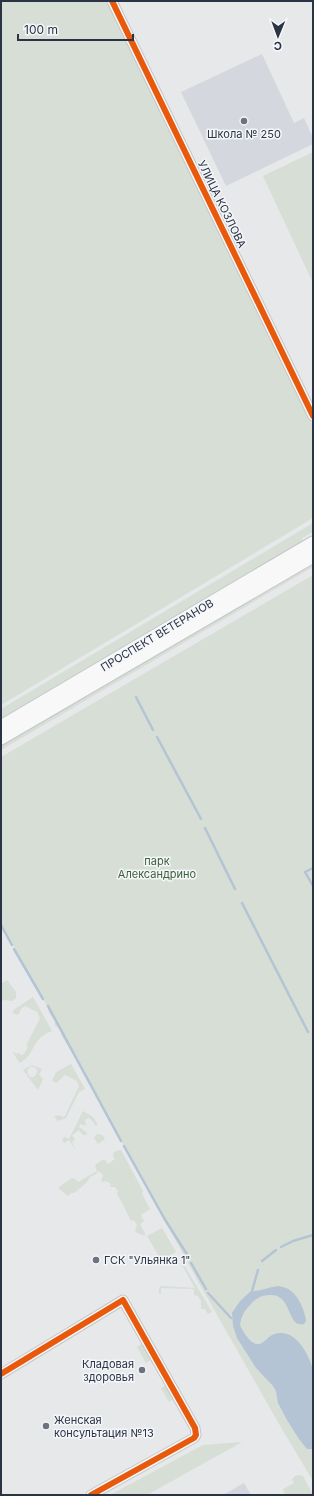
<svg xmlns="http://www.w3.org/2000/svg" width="314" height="1496" viewBox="0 0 314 1496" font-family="Inter,sans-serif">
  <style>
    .built { fill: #d4d7dd }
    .green { fill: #d6ded6; fill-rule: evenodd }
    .water { fill: #b4c4d5 }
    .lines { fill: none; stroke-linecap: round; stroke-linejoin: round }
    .stream { stroke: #b4c4d5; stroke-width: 2.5 }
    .minor-casing { stroke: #c4c6c8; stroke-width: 11 }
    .secondary-casing { stroke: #c4c6c8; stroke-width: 15 }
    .minor { stroke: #f5f6f7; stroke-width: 9 }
    .secondary { stroke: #f8f8f8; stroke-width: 13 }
    .cycleway-casing { stroke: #f4f6f9; stroke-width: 8 }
    .cycleway { stroke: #e8590c; stroke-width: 6 }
    .poi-dot { fill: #6c737f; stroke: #f4f6f9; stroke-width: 1.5 }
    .labels { text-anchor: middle; stroke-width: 3; stroke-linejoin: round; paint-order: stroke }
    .poi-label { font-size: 11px; fill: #2b3445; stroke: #f4f6f9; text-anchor: start }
    .street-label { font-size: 11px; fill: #2b3445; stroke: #f4f6f9 }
    .park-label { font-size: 11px; fill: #3f6138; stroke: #f4f6f9 }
  </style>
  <rect width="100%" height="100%" fill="#e6e8ea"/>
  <g class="built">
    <polygon points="262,54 294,123 304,118 313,138 313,144 226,186 181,92"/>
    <polygon points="244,1483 251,1495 223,1495"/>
  </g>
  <g class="green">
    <polygon points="1,1 107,1 313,426 313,518 1,705"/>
    <polygon points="313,152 313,283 263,176"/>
    <polygon points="313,523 313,532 302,538 303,541 1,720 1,709"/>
    <polygon points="313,560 313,567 1,750 1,743"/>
    <polygon points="313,575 313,1481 279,1424 200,1285 74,1055 61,1035 62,1033 59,1028 55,1026 55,1021 49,1013 48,1008 1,923 1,757"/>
    <polygon points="7,980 16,992 16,998 12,1001 3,1000 1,1004 1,984"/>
    <path d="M33,997l19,34c-22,8 -15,22 -32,32l-7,-10 1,-1 2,2 2,-1 3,2 3,-1 4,-7 -2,-1 14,-28 -3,-6 -12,-6 -4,3 -3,6 -6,-2 3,-4z"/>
    <polygon points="71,1064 85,1089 79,1092 66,1118 58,1121 54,1116 59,1115 63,1117 65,1116 79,1086 77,1081 65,1075 56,1083 52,1081 56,1072"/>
    <path d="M32,1065l10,4 -3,6 4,4 -5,11 -15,-20zM31,1066l5,2c2,4 1,6 -2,9h-4l-2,-3 -1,-4z"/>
    <polygon points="83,1111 93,1117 98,1125 96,1126 91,1119 88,1118 85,1120 86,1126 80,1124 79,1127 86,1132 87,1135 83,1135 79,1130 72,1135 75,1140 72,1142 76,1150 69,1140 64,1143 62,1141 64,1137 69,1139"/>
    <polygon points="97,1134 102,1135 105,1139 98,1144 94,1138"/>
    <path d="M119,1150h2l22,41 -1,3 8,15 -9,6 3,6 -4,3 5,10v2l-8,-3 -2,-3 2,-5 -3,-5 -3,1c-5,-9 -8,-18 -14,-27l1,-3 -3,-4h-5l1,-3 -5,-3 -5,1 2,-7 -4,-4 -5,4 -3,1 -5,7 -12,10h-3l-3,3 -9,-7v-2l13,-9 3,1 3,3 19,-11 -2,-6 7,-5h3l3,4 7,-5 -2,-3 1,-4z"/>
    <polygon points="162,1228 176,1252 161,1260 147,1236"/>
    <polygon points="182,1265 184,1265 212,1312 208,1314 205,1309 201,1309 201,1301 198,1296 194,1295 194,1289 161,1288 161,1294 159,1294 159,1288 161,1286 195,1288"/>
    <polygon points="143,1343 152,1359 146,1363 137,1347"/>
    <polygon points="167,1385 175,1398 169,1402 161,1388"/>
    <polygon points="242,1442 147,1495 110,1495 203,1445"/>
    <polygon points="298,1475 303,1476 313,1495 285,1495 283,1489 294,1483 292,1479 295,1476"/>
  </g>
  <path class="water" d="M278,1286c5,1 10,2 13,5 8,6 14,20 15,30l-2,3c-18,4 -11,-31 -35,-29 -8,0 -14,4 -19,10 -6,6 -9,12 -10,20 2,5 11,21 19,19 5,-1 9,-7 13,-9 22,-9 35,16 41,34v80h-6l-8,-10 -12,-19 -9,-17 -2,-12 -3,-5 -17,-18 -19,-30 -4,-12 -1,-13 8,-12 11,-10c6,1 19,-4 27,-5z"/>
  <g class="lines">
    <g class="stream">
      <polyline points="136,697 153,730"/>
      <polyline points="157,737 201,819"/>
      <polyline points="205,828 235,889"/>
      <polyline points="313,868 305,872 313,886"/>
      <polyline points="242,903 308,1032"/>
      <polyline points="1,925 12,945"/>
      <polyline points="14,949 43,999"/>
      <polyline points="48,1006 121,1141"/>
      <polyline points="124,1146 164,1218 188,1256"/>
      <polyline points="281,1247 293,1241 313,1235"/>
      <polyline points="262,1261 276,1250"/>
      <polyline points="191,1263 206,1289"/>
      <polyline points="252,1291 258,1270"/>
      <polyline points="208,1293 231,1318"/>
    </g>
    <defs>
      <g id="minor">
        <polyline points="112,1 313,416"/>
        <polyline points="1,1374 123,1300 195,1428 196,1435 194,1438 91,1495"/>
      </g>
      <g id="secondary">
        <polyline points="1,727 313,543"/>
        <polyline points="1,738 313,556"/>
      </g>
    </defs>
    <use href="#minor" class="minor-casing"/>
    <use href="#secondary" class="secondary-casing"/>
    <use href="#minor" class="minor"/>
    <use href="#secondary" class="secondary"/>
    <defs>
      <g id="cycleway">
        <polyline points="112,1 313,416"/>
        <polyline points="1,1374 123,1300 195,1428 196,1435 194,1438 91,1495"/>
      </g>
    </defs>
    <use href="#cycleway" class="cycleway-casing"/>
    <use href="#cycleway" class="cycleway"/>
  </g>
  <g class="poi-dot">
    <circle cx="244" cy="121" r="4"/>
    <circle cx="96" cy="1260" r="4"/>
    <circle cx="142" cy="1370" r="4"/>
    <circle cx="46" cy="1426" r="4"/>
  </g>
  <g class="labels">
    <g class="poi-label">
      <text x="244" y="138" text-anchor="middle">Школа № 250</text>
      <text x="104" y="1264">ГСК "Ульянка 1"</text>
      <text x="134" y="1368" text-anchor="end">Кладовая<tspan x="134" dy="13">здоровья</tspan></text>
      <text x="54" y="1424">Женская<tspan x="54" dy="13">консультация №13</tspan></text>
    </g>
    <g class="street-label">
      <text transform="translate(222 204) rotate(64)" y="4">УЛИЦА КОЗЛОВА</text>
      <text transform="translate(157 635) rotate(-31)" y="4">ПРОСПЕКТ ВЕТЕРАНОВ</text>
    </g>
    <g class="park-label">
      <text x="157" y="865">парк<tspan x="157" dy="13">Александрино</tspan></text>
    </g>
  </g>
  <rect width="314" height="1496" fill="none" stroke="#2b3445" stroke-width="4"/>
  <g transform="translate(278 36) rotate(181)" stroke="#f4f6f9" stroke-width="3" paint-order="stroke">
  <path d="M0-3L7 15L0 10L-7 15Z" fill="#2b3445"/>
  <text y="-6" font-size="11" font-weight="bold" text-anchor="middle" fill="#2b3445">С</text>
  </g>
  <path d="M18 34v6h115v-6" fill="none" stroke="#2b3445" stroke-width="2"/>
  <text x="24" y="34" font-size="12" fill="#2b3445" stroke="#f4f6f9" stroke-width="3" paint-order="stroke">100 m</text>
</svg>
